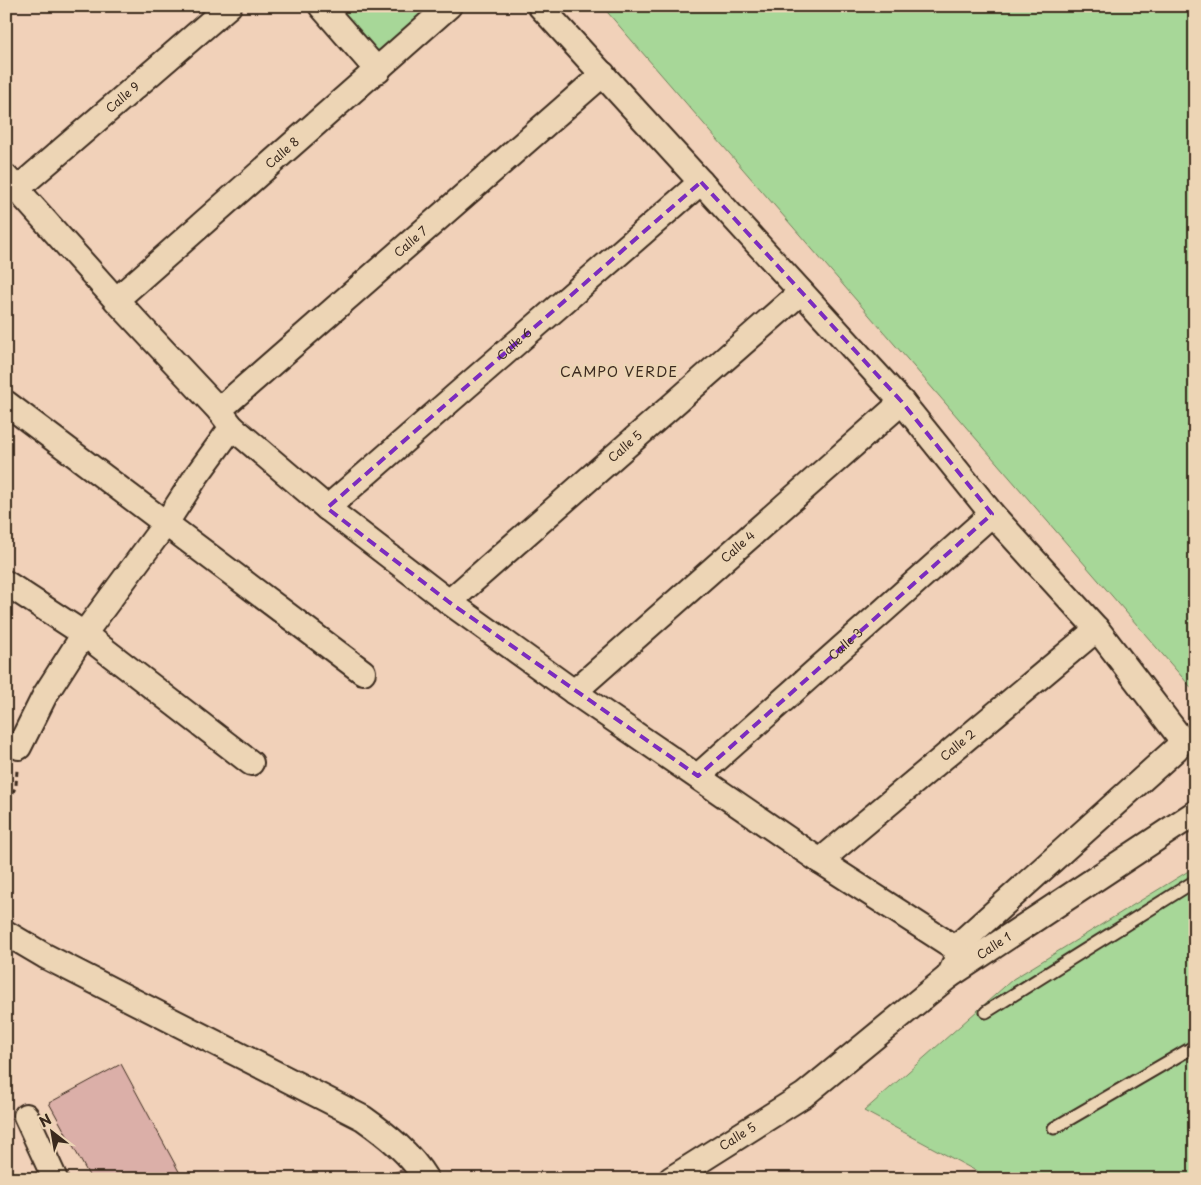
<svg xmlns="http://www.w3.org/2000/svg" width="1201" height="1185" viewBox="0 0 1201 1185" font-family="'Playpen Sans',sans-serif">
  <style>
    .green { fill: #a7d798; stroke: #71805b }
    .building { fill: #dbafa8; stroke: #3b2a1e }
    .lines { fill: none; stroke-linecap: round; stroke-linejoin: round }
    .lane-casing { stroke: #3b2a1e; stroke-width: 15 }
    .street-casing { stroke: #3b2a1e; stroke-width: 28 }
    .path { stroke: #3b2a1e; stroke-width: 3; stroke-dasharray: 5 4; stroke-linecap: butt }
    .lane { stroke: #edd5b5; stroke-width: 11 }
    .street { stroke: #edd5b5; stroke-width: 24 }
    .marked { fill: none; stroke: #7b2cbf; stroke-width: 4; stroke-dasharray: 10 6; stroke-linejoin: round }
    .labels { text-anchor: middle; stroke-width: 5; stroke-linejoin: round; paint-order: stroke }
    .street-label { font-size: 12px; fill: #3b2a1e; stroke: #edd5b5 }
    .neighbourhood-label { font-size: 14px; letter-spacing: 1px; fill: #3b2a1e; stroke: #edd5b5 }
  </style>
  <rect width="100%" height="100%" fill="#f1d1b9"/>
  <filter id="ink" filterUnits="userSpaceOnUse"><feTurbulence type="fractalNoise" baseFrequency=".02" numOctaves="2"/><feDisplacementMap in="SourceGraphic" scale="10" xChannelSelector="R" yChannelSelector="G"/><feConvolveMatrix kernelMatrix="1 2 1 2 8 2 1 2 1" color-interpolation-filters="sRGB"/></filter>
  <g filter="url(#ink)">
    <g class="green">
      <polygon points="333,6 438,6 381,59"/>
      <polygon points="602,6 1195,6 1195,692"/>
      <polygon points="1195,867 1195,1179 991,1179 864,1111 1013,979"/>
    </g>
    <g class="building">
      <polygon points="121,1064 183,1179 91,1179 49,1103"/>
      <polygon points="405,1169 408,1179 373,1179"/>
    </g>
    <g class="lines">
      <defs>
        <g id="lane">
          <polyline points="986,1012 1195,881"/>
          <polyline points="1054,1128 1195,1046"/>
        </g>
        <g id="street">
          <polyline points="321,6 378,71"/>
          <polyline points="540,6 902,402 992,514 1097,629 1179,736 1179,744 1176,749 955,948"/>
          <polyline points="6,177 116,300 219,410 232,427 327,508 449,602 574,692 820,861 955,948 956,961 949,976"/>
          <path id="s1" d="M17,189l212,-183"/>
          <path id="s2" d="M116,300l333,-294"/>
          <polyline points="6,403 363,672"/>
          <path id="s3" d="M219,410l384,-336"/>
          <path id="s4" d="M327,508l374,-326"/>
          <polyline points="6,583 84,634 251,763"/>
          <path id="s5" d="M449,602l352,-310"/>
          <path id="s6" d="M574,692l328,-290"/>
          <polyline points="19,747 45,695 84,634 166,523 197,475 232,427"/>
          <path id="s7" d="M698,776l294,-262"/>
          <path id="s8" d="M820,861l277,-232"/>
          <path d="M6,933l39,23 318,162c24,17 47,35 63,61"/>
          <polyline points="26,1116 55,1179"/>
          <path id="s9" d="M671,1179l133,-84 145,-119 246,-163"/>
        </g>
      </defs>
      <use href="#lane" class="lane-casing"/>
      <use href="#street" class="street-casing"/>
      <polyline class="path" points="6,810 16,785 17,770"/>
      <use href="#lane" class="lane"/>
      <use href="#street" class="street"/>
    </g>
  </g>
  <path class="marked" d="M701,182l201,220 90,112 -294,262 -249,-174 -122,-94z"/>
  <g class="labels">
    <g class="street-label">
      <text dy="4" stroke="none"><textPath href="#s1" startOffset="140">Calle 9</textPath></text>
      <text dy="4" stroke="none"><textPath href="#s2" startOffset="222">Calle 8</textPath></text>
      <text dy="4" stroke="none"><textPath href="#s3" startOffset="255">Calle 7</textPath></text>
      <text dy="4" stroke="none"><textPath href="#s4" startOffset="249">Calle 6</textPath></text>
      <text dy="4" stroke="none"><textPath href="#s5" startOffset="235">Calle 5</textPath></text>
      <text dy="4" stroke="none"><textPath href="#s6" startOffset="219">Calle 4</textPath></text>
      <text dy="4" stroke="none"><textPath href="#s7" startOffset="198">Calle 3</textPath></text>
      <text dy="4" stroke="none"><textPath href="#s8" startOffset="180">Calle 2</textPath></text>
      <text dy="4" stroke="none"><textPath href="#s9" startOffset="399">Calle 1</textPath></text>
      <text dy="4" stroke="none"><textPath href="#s9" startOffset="79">Calle 5</textPath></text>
    </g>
    <g class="neighbourhood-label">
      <text x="619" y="377">CAMPO VERDE</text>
    </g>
  </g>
  <rect width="1201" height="1185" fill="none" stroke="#edd5b5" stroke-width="25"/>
  <rect x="12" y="12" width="1176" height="1160" fill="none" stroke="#3b2a1e" stroke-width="2" filter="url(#ink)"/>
  <g transform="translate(52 1132) rotate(329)" stroke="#edd5b5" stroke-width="4" paint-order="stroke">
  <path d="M0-4L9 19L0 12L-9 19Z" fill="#3b2a1e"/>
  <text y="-8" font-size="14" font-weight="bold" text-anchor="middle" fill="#3b2a1e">N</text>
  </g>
</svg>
